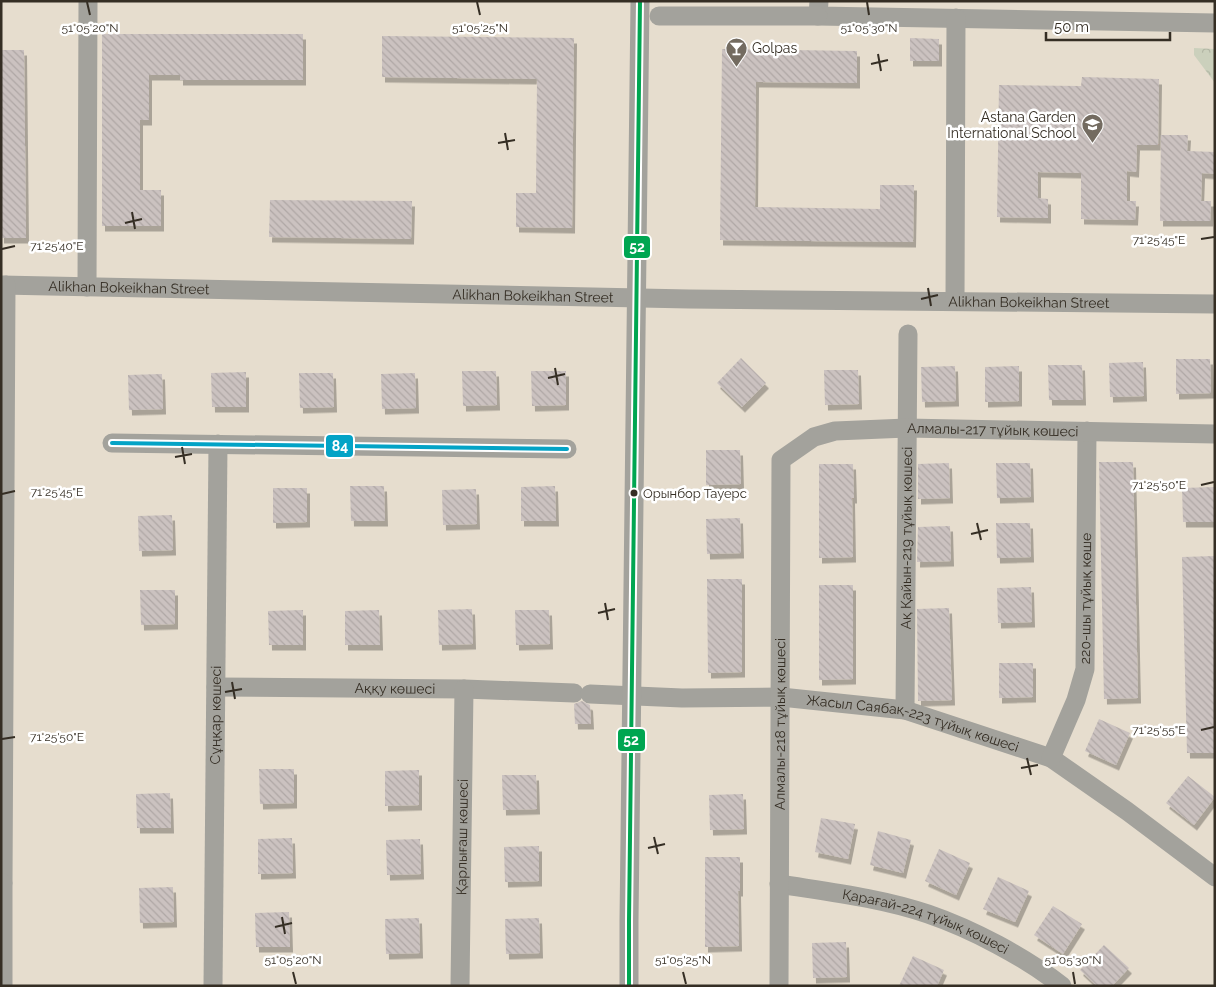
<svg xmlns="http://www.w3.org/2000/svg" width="1216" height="987" viewBox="0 0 1216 987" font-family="Raleway,sans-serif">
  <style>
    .forest { fill: url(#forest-crowns) }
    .building { fill: url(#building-back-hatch); filter: url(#shadow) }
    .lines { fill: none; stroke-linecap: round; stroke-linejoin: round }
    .minor { stroke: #a3a29c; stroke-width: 19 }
    .bus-1-casing { stroke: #fff; stroke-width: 8 }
    .bus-2-casing { stroke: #fff; stroke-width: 8 }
    .bus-1 { stroke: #03a3c6; stroke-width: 4 }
    .bus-2 { stroke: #00a651; stroke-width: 4 }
    .ticks { fill: none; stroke: #352e24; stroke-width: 2 }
    .bus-dot { fill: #352e24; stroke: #fff; stroke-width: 2 }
    .labels { text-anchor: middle; stroke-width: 5; stroke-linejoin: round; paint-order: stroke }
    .bus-label { font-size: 13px; fill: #352e24; stroke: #fff; text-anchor: start }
    .poi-label { font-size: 14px; fill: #352e24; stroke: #fff; text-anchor: start }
    .street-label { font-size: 14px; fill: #352e24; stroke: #fff }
    .ticks-label { font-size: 12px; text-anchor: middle; fill: #352e24; stroke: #fff; stroke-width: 5; stroke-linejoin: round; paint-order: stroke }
    .line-badge { stroke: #fff; stroke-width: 2 }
    .badge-label { font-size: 14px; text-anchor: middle; font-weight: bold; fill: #fff }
  </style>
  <defs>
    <pattern id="forest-crowns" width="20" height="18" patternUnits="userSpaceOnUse" patternTransform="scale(1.25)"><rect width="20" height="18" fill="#cbd0bc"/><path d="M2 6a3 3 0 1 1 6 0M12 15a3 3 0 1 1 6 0" fill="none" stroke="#afb3a1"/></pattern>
    <pattern id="building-back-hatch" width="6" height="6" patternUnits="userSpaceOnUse" patternTransform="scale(1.25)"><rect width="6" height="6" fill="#cbc2c0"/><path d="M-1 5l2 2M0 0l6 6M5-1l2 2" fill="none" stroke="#afa7a5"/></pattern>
    <filter id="shadow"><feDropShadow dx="3" dy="5.5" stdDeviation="0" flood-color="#0004"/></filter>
  </defs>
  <rect width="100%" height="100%" fill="#e6ddce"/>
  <polygon class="forest" points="1194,48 1215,49 1215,83 1194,55"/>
  <g class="building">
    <polygon points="102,34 303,34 303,80 180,80 180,75 149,75 149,120 140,120 140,190 161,190 161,226 102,226"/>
    <polygon points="382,36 574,38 572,228 516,227 516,193 536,193 537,79 382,77"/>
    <polygon points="910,38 939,39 939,61 910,61"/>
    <polygon points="722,49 857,51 857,83 756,82 755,207 880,209 880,185 914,185 913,242 720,240"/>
    <polygon points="1,50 24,50 26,238 1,238"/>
    <polygon points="1082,77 1159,79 1158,145 1137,145 1136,172 1127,171 1127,201 1136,201 1135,220 1081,219 1081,173 1038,172 1038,198 1048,199 1048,218 997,217 999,85 1081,86"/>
    <polygon points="1161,135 1188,135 1187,151 1215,152 1215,174 1202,173 1201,201 1211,201 1210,221 1160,221"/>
    <polygon points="270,200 412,201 411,239 269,237"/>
    <polygon points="741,358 766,383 742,407 717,383"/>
    <polygon points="1176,359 1210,359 1211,393 1176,394"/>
    <polygon points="1143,362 1144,396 1110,397 1109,363"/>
    <polygon points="1048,365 1082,365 1083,400 1049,400"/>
    <polygon points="955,366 956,401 922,402 921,367"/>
    <polygon points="1019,366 1019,401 985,402 985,367"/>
    <polygon points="824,370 858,370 859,404 825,405"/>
    <polygon points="462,371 496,371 497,405 463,406"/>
    <polygon points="531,371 566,371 566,405 532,406"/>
    <polygon points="246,372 246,407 212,407 211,373"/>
    <polygon points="299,373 333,373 334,407 300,408"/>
    <polygon points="415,373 416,408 382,409 381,374"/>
    <polygon points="162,374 163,409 129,410 128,375"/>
    <polygon points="706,450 740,450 741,484 706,485"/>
    <polygon points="1099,462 1133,462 1138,698 1104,699"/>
    <polygon points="949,463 950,498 918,499 918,464"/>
    <polygon points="996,463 1030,463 1031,497 997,498"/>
    <polygon points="819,464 853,464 854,498 852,498 853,557 819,558"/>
    <polygon points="350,486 384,486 385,521 351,521"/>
    <polygon points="555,486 556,521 521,521 521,487"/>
    <polygon points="1215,487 1215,522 1183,522 1182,488"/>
    <polygon points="273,488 307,488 307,522 273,523"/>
    <polygon points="476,489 477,524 443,525 442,490"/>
    <polygon points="172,515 173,550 139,551 138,516"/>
    <polygon points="740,518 741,553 707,554 706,519"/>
    <polygon points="996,523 1030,523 1031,557 997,558"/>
    <polygon points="950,526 951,561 917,562 918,527"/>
    <polygon points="1215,556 1215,753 1187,753 1182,557"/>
    <polygon points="707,579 742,579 742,672 708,673"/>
    <polygon points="819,585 853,585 853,679 819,680"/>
    <polygon points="1031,587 1032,622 998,623 997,588"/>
    <polygon points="140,590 175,590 175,624 141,625"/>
    <polygon points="949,608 952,700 918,701 917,609"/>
    <polygon points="472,609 473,644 439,645 438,610"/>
    <polygon points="303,610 303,645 269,645 268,611"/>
    <polygon points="379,610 380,645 345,645 345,611"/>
    <polygon points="515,610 549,610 550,644 516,645"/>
    <polygon points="999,663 1033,663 1033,697 999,698"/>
    <polygon points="582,701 590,705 591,724 575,724 574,704"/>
    <polygon points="1099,719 1130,733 1116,765 1085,751"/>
    <polygon points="259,769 294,769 294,803 260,804"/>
    <polygon points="419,770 419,805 385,806 385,771"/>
    <polygon points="502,775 536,775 537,809 503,810"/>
    <polygon points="1188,776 1215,797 1194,825 1166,803"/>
    <polygon points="170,793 171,828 137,828 136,794"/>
    <polygon points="743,794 744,829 710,830 709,795"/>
    <polygon points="821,818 855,824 848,859 815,852"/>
    <polygon points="878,831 911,840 903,873 870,865"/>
    <polygon points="292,838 293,873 258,874 258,839"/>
    <polygon points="420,839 421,874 387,875 386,840"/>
    <polygon points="539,846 539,881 505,882 504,847"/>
    <polygon points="939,849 970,863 956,895 925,881"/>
    <polygon points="705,857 740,857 740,891 738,891 739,946 705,947"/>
    <polygon points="998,877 1029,891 1015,922 983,909"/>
    <polygon points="173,887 174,922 140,923 139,888"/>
    <polygon points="1053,906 1082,924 1063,954 1034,935"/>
    <polygon points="289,912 290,947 256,947 255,913"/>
    <polygon points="419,918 420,953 386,954 385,919"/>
    <polygon points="539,918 540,953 506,954 505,919"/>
    <polygon points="846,942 847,977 813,978 812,943"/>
    <polygon points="1104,945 1129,968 1112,986 1097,986 1080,970"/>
    <polygon points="913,956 944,970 937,986 899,986"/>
  </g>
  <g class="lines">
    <g class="minor">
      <polyline points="819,1 818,16 1215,23"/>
      <polyline points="659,16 818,16"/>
      <path id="s1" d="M1,285l688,14 526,5"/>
      <polyline points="87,287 88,1"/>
      <polyline points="955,301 956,18"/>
      <polyline points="112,443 567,449"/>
      <path id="s2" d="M216,687l248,2 110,4"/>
      <path id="s3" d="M590,694l92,4 99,-1 124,13 146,48 76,53 88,66"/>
      <path id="s4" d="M905,710l3,-376"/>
      <path id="s5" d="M1051,758l25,-58 9,-31 2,-238"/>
      <polyline points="1,883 3,883 6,285"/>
      <polyline points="3,883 3,986"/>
      <path id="s6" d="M779,884c50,8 102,14 149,30 44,15 97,43 134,72"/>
      <path id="s7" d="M213,986l5,-542"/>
      <path id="s8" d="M460,986l4,-297"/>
      <polyline points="629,986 629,921 640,1"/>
      <path id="s9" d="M779,986l2,-526 33,-23 21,-6 72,-3 308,6"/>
    </g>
    <defs>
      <polyline id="bus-1" points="112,443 567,449"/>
      <polyline id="bus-2" points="629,986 629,921 640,1"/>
    </defs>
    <use href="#bus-1" class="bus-1-casing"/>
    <use href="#bus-2" class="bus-2-casing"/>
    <use href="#bus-1" class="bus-1"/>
    <use href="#bus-2" class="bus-2"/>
  </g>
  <path class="ticks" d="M87,2l3,13M477,2l3,13M867,2l2,13M878,54l3,17M871,64l17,-4M505,133l3,17M498,143l17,-3M132,212l3,17M125,223l17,-4M1201,239l13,-2M2,249l13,-3M928,288l3,18M921,299l17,-4M555,368l3,17M548,378l17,-4M182,447l3,17M175,457l17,-3M1201,485l13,-3M2,494l13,-3M977,523l4,17M971,534l17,-4M605,603l3,17M598,613l17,-4M232,682l3,17M225,692l17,-3M1201,730l13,-3M2,739l13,-2M1027,758l4,17M1021,768l17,-3M654,837l4,17M648,848l17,-4M282,917l3,17M275,927l17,-4M293,972l3,12M683,972l3,12M1073,972l2,12"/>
  <defs>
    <symbol id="bar-pin" viewBox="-11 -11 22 30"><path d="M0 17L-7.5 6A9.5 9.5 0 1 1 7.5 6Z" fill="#736b60" stroke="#fff"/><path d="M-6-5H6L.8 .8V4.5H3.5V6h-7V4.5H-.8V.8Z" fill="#fff"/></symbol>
    <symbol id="school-pin" viewBox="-11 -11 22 30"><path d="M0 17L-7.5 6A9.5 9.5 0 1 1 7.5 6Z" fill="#736b60" stroke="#fff"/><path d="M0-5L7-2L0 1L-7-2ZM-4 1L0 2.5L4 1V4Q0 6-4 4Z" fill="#fff"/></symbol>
  </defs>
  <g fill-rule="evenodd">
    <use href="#bar-pin" x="724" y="36" width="25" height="34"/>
    <use href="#school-pin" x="1080" y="112" width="25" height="34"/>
  </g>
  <circle class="bus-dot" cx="634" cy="493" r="4.5"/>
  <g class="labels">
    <g class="bus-label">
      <text x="643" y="498">Орынбор Тауерс</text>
    </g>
    <g class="poi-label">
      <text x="752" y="53">Golpas</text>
      <text x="1076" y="122" text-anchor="end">Astana Garden<tspan x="1076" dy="16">International School</tspan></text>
    </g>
    <g class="street-label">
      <text dy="5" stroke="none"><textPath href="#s1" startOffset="128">Alikhan Bokeikhan Street</textPath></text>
      <text dy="5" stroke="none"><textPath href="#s1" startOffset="532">Alikhan Bokeikhan Street</textPath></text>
      <text dy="5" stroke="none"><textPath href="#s1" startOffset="1028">Alikhan Bokeikhan Street</textPath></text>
      <text dy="5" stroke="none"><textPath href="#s9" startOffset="746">Алмалы-217 тұйық көшесі</textPath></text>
      <text dy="5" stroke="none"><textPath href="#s4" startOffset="172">Ақ Қайын-219 тұйық көшесі</textPath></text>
      <text dy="5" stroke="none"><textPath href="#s5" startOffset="166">220-шы тұйық көше</textPath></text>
      <text dy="5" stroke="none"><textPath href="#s2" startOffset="179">Аққу көшесі</textPath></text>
      <text dy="5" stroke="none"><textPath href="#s7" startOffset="271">Сұңқар көшесі</textPath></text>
      <text dy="5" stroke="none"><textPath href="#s9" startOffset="262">Алмалы-218 тұйық көшесі</textPath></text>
      <text dy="5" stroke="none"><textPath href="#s3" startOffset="326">Жасыл Саябақ-223 тұйық көшесі</textPath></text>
      <text dy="5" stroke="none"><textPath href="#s8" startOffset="149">Қарлығаш көшесі</textPath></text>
      <text dy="5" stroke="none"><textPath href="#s6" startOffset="152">Қарағай-224 тұйық көшесі</textPath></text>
    </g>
  </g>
  <g class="ticks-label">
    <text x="90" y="32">51°05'20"N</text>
    <text x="480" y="32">51°05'25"N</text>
    <text x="869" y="32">51°05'30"N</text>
    <text x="1159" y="244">71°25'45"E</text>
    <text x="57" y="250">71°25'40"E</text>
    <text x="1159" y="489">71°25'50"E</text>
    <text x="57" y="496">71°25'45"E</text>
    <text x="1159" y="734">71°25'55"E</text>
    <text x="57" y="741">71°25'50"E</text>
    <text x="293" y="964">51°05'20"N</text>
    <text x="683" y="964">51°05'25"N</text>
    <text x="1073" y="964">51°05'30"N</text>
  </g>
  <g class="line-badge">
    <rect x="623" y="235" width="28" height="24" rx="5" fill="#00a651"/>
    <rect x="325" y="434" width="29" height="24" rx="5" fill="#03a3c6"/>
    <rect x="617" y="728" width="29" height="24" rx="5" fill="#00a651"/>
  </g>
  <g class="badge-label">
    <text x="637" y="252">52</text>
    <text x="340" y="451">84</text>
    <text x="631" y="745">52</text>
  </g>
  <rect width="1216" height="987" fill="none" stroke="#352e24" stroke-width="5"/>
  <path d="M1046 32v8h124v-8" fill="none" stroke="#352e24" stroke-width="2.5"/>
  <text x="1054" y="32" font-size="15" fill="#352e24" stroke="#ffffff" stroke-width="4" paint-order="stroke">50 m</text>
</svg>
